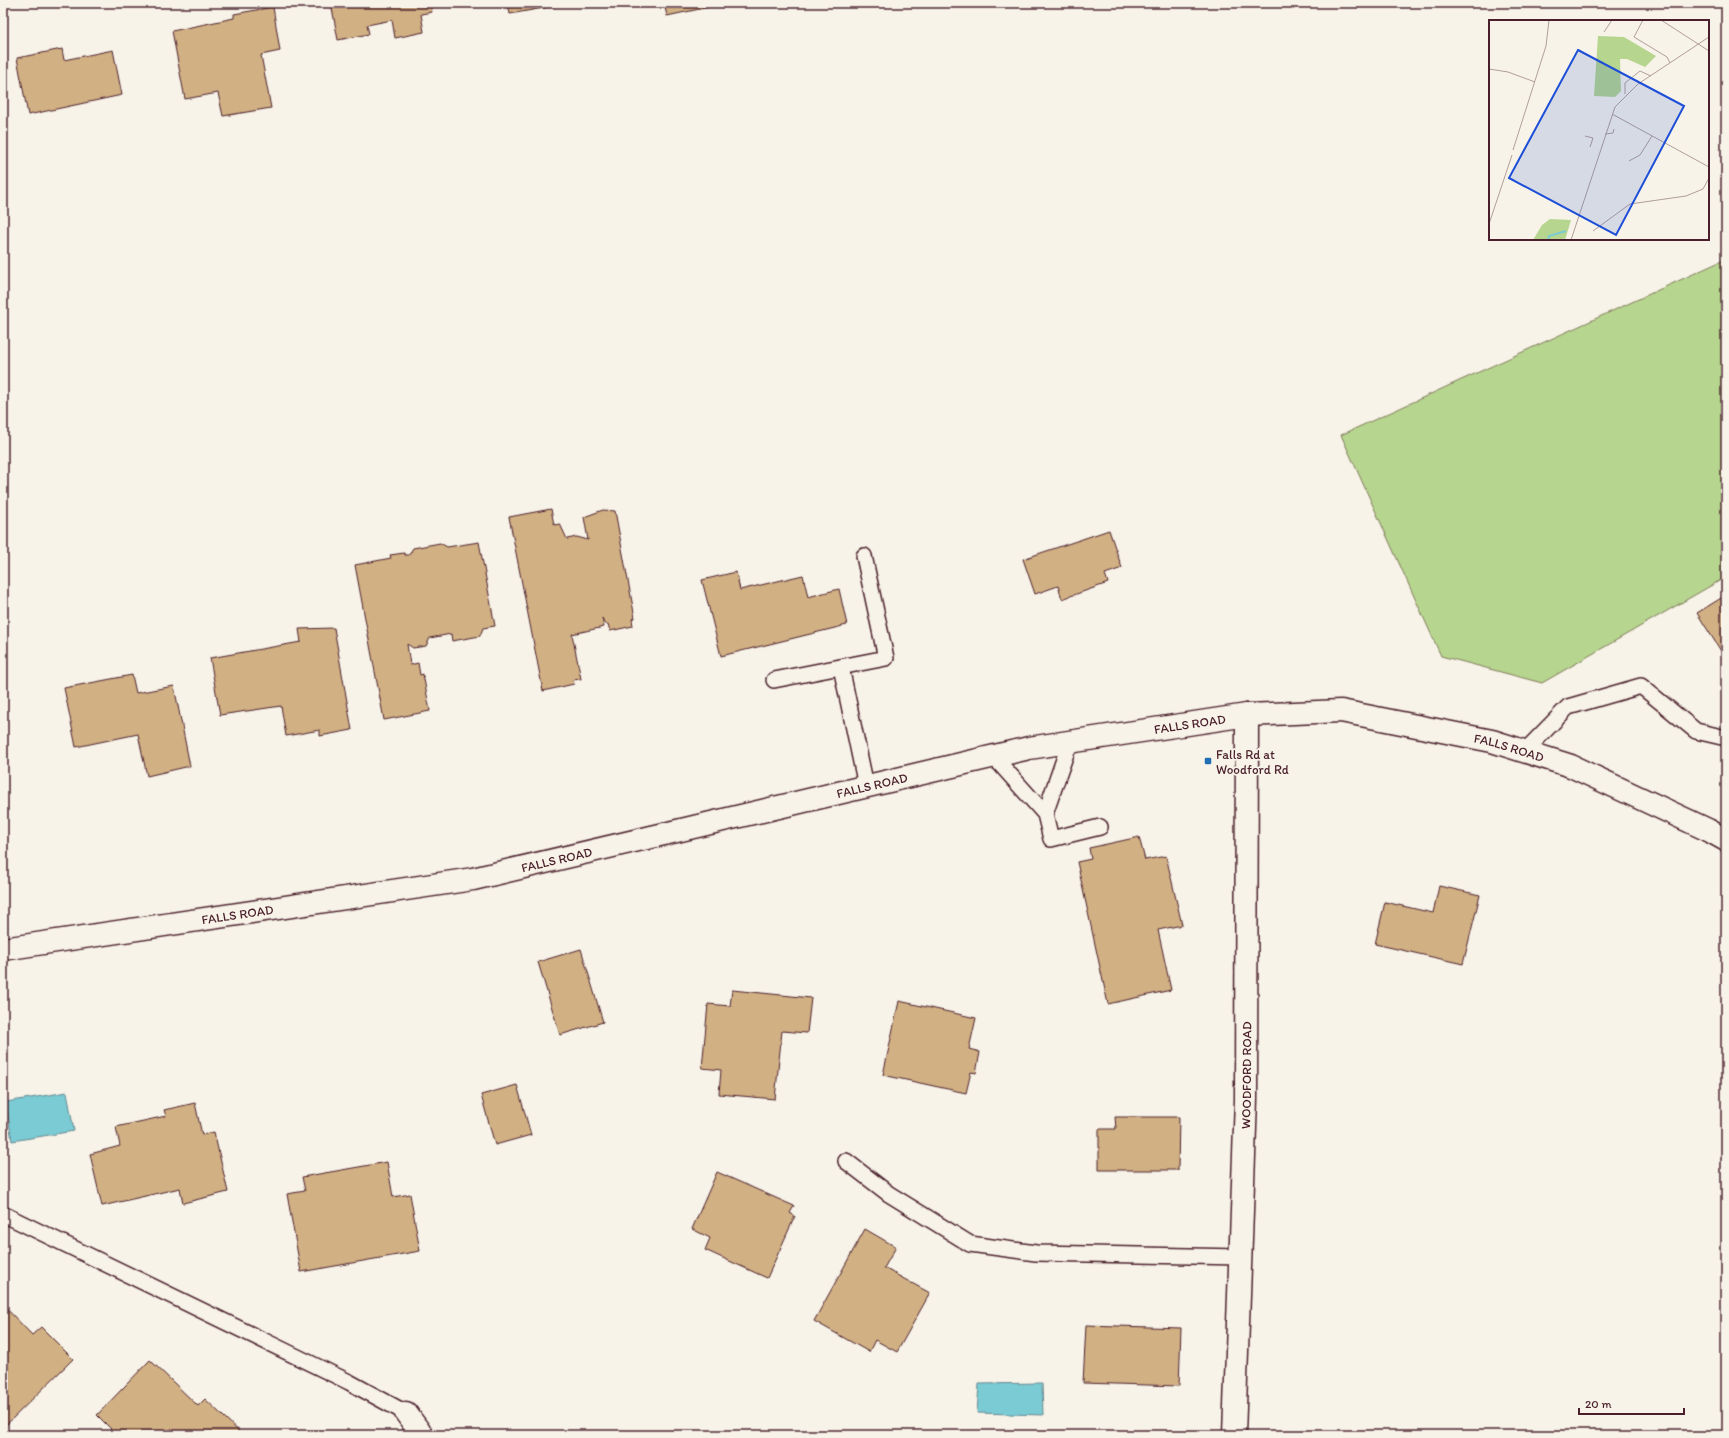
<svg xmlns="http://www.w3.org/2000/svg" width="1729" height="1438" viewBox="0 0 1729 1438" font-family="Itim,sans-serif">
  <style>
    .green { fill: #b6d58e; stroke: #807a5c }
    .water { fill: #7acbd3; stroke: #678690 }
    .building { fill: #d1b084; stroke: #4a1f2b }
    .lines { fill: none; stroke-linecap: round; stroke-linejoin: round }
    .service-casing { stroke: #4a1f2b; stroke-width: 18 }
    .minor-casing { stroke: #4a1f2b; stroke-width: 25 }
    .primary-casing { stroke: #4a1f2b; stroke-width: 25 }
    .service { stroke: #f7f3e8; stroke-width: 15 }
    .minor { stroke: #f7f3e8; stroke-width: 22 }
    .primary { stroke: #f7f3e8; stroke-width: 22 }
    .poi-dot { fill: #1f6fb2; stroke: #f7f3e8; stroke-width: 1.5 }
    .labels { text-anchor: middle; stroke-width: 3.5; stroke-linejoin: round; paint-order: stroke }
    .street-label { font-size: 13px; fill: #4a1f2b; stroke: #f7f3e8 }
    .poi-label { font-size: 13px; fill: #4a1f2b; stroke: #f7f3e8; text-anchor: start }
    .inset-river { fill: none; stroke: #7acbd3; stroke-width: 2 }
    .inset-road { fill: none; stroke: #b29e9c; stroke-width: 1 }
    .view { fill: #1d4ed8; fill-opacity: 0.15; stroke: #1d4ed8; stroke-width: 2 }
    .inset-edge { fill: none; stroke: #4a1f2b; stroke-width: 2 }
  </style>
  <rect width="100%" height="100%" fill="#f7f3e8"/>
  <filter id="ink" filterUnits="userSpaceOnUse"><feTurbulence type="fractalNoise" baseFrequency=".025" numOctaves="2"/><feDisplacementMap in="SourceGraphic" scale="8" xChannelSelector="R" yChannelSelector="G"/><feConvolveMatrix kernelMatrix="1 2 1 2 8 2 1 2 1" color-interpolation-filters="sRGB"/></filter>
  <g filter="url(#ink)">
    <polygon class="green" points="1726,259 1726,577 1542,683 1441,656 1341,435"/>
    <g class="water">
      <polygon points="67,1092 74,1131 12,1141 6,1102"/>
      <polygon points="1042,1383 1043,1415 977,1413 979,1384"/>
    </g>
    <g class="building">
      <polygon points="331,3 430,3 432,12 421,14 424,32 395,38 392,20 367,25 369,34 338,40"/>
      <polygon points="508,3 566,3 566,4 510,14"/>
      <polygon points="664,3 708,3 709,7 667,16"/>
      <polygon points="273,7 280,51 261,55 271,108 223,116 218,93 185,99 172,31 234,18 234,14"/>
      <polygon points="62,49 64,60 113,50 122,95 28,115 17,58"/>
      <polygon points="551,509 554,525 560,524 567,539 577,537 588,540 584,517 603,510 615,511 635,618 632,619 633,626 610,631 608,624 605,624 602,618 604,627 572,634 581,679 573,680 574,684 543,691 509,517"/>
      <polygon points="1109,530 1122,568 1105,574 1108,583 1062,599 1058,586 1035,594 1023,559"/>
      <polygon points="479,542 495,626 483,628 480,636 452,641 451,634 430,638 426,646 413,648 407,644 410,665 418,663 420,675 423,674 430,711 384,720 355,565 391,558 390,555 404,553 405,555 409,555 413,548 440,543 447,547"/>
      <polygon points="736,572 740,590 803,575 808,597 839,589 847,625 721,656 702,580"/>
      <polygon points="1726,595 1726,659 1697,613"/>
      <polygon points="334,628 352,730 320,736 320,730 286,736 281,706 220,715 210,658 301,642 299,629"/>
      <polygon points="132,675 136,693 174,686 190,766 147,776 138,734 76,747 64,688"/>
      <polygon points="1139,837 1145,860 1166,856 1182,925 1158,930 1171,990 1108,1004 1077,862 1091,859 1089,848"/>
      <polygon points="1439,886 1480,895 1463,964 1375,944 1385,902 1433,913"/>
      <polygon points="581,949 603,1022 560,1035 538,962"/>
      <polygon points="732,990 811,998 807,1033 782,1031 775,1099 719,1094 721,1070 702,1068 708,1004 730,1006"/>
      <polygon points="899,1001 976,1018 969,1049 980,1052 976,1073 971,1072 966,1093 883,1075"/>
      <polygon points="517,1085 531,1135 495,1145 481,1095"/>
      <polygon points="195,1103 202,1135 214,1132 228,1192 183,1203 180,1188 102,1206 90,1154 120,1146 116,1127 166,1116 164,1110"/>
      <polygon points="1115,1117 1179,1117 1178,1170 1099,1170 1099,1129 1116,1129"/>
      <polygon points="387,1162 393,1197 410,1194 420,1251 301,1272 287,1194 305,1191 302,1177"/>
      <polygon points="717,1172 794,1206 790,1213 795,1216 767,1278 705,1250 710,1238 692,1229"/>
      <polygon points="865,1229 896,1247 884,1268 930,1293 897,1352 875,1340 869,1352 814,1321"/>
      <polygon points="3,1305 32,1335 41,1327 73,1359 3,1428"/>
      <polygon points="1086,1325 1181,1328 1179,1386 1083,1383"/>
      <polygon points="150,1360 198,1406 205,1399 243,1435 105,1435 111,1429 97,1415"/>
    </g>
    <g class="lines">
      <defs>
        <g id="service">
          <polyline points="841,667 866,786"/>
          <polyline points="774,680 886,658 864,556"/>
          <polyline points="1525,751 1568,707 1641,686 1696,731 1726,738"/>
          <polyline points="994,757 1045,814 1051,839 1100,827"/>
          <polyline points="1045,814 1070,742"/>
          <polyline points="846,1161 889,1194 970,1244 1036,1253 1241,1257"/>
          <polyline points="3,1214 349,1382 406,1413"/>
        </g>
        <g id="minor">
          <polyline points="406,1413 422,1435"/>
          <path id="s1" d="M1234,1435l12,-336 1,-384"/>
        </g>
        <g id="primary">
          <path id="s2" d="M3,949l470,-70 556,-131 218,-33 94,-4 151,30 79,25 137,64 18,10"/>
        </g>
      </defs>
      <use href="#service" class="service-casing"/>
      <use href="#minor" class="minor-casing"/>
      <use href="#primary" class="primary-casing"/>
      <use href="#service" class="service"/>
      <use href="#minor" class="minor"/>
      <use href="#primary" class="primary"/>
    </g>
  </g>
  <rect class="poi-dot" x="1204" y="757" width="8" height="8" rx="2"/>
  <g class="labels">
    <g class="street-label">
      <text dy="5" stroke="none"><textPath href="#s2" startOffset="1209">FALLS ROAD</textPath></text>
      <text dy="5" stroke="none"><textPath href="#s2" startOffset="1533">FALLS ROAD</textPath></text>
      <text dy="5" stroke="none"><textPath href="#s2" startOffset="885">FALLS ROAD</textPath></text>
      <text dy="5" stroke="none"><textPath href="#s2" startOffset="561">FALLS ROAD</textPath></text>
      <text dy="5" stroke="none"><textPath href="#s2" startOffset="237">FALLS ROAD</textPath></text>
      <text dy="5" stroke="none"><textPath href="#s1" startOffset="360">WOODFORD ROAD</textPath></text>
    </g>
    <g class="poi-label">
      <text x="1216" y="759">Falls Rd at<tspan x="1216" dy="15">Woodford Rd</tspan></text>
    </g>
  </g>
  <g transform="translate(1489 20)">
    <rect width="220" height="220" fill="#f7f3e8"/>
    <path d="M109,16l26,1 32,19 -11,11 -18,-8h-7l1,32 -6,6 -21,-1zM61,199l21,1 -6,20h-32l9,-15z" fill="#b6d58e"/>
    <path class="inset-river" d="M59,220l1,-4 17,-5"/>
    <path class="inset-road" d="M154,0l-9,17 33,20 3,6M172,0l48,31M115,12l8,-12M0,49l19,3 27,10M136,74v-11l15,-12 11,5M123,94l97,53M116,114l8,-1 1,-4M96,116l8,2 -3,9M24,130l33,-104 3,-26M140,141l11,-6 12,-19M0,204l23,-69M104,211l37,-27 56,-8 17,-7 6,-11M82,220l44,-133 23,-23 71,-47"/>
    <path class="view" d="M89,30l106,56 -68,129 -107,-57z"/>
    <rect width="220" height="220" class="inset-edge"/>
  </g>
  <rect width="1729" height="1438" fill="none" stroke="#f7f3e8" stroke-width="16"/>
  <rect x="8" y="8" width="1713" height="1422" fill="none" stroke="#4a1f2b" stroke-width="1.5" filter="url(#ink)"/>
  <path d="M1579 1408v6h105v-6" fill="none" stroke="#4a1f2b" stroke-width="2"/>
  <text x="1585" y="1408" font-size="12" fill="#4a1f2b" stroke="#f7f3e8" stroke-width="3" paint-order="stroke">20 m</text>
</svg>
